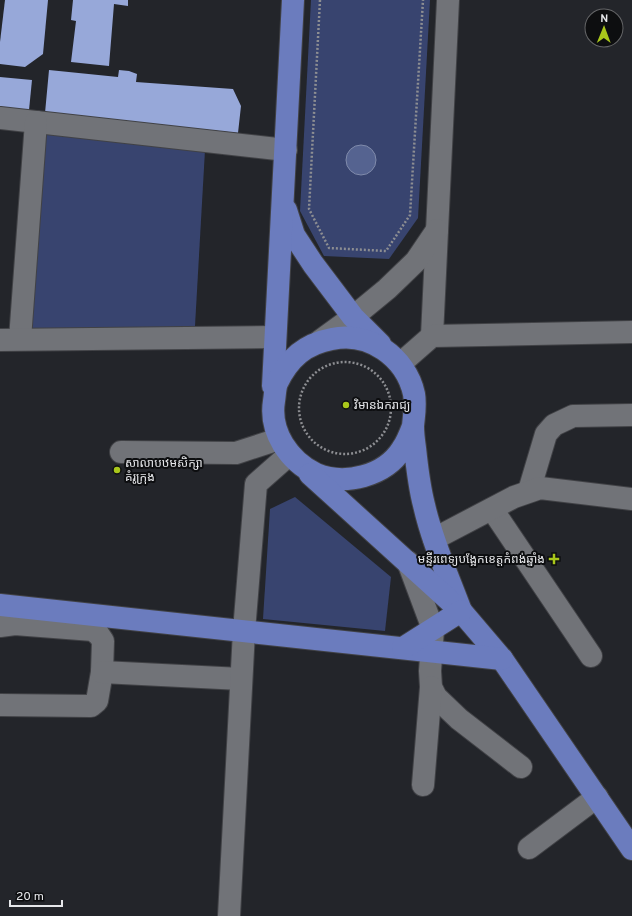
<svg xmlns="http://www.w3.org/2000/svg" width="632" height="916" viewBox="0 0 632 916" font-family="Overpass,'Noto Sans Khmer',sans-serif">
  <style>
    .green { fill: #38446f }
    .water { fill: #556390; stroke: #808bab }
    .building { fill: #97a8d9 }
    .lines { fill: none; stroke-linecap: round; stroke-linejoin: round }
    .minor-casing { stroke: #414246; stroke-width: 24 }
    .major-casing { stroke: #414246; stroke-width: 24 }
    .path { stroke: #8d8e92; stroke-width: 2.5; stroke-dasharray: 2 2; stroke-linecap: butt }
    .minor { stroke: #717378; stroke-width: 22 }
    .major { stroke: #6b7cbe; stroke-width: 22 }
    .poi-dot { fill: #a9c71b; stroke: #0d0e10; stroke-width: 1.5 }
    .labels { text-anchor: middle; stroke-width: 4; stroke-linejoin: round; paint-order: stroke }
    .poi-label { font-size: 12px; fill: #e6e7ea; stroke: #0d0e10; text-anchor: start }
  </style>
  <rect width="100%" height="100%" fill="#23252a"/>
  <g class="green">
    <polygon points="311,0 430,0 418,218 389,259 324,256 300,211"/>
    <polygon points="40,129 205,150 195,326 27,334"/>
    <polygon points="295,497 391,577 385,631 263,619 270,509"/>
  </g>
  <circle class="water" cx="361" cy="160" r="15"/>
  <g class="building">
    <polygon points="5,0 48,0 43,54 25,67 0,64 0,42"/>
    <polygon points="73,0 128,0 128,6 114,4 109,66 71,62 76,21 71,20"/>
    <polygon points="49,70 118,77 119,70 129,71 137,74 136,82 233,89 241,106 238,133 45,113"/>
    <polygon points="0,77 32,80 29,110 0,107"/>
  </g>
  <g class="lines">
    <defs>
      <g id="minor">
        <polyline points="0,118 286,150"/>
        <polyline points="432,336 448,0"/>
        <polyline points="20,339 36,122"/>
        <polyline points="0,340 275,337"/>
        <polyline points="320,341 353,317 387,289 416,261 437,230"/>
        <polyline points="400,364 432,336 632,332"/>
        <polyline points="121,452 236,453 279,439"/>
        <polyline points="529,491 546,434 554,425 573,416 632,415"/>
        <polyline points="492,509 591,656"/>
        <polyline points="434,539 514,497 540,488 632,499"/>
        <polyline points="408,562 433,629 430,671 431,687 436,697 459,719 521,767"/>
        <polyline points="0,626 15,624 93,630 99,635 103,641 102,672 97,701 91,706 0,705"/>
        <polyline points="102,672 241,679"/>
        <polyline points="423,785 431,687"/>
        <polyline points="529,848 597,797"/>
        <polyline points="229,916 244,631 256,484 290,454"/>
      </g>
      <g id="major">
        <polyline points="286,210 294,235 313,264 353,317 380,344"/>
        <polyline points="273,386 293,0"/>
        <path d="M413,426c-3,8 -6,16 -11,23 -17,27 -57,37 -86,25 -27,-13 -47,-42 -42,-73 1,-6 1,-13 3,-18 12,-25 28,-39 55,-44 37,-8 74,18 82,55 2,11 0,21 -1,32 0,7 1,15 2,22 2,19 4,38 9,57 8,36 24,71 37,106"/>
        <polyline points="310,474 461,611 502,659 632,849"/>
        <polyline points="0,605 502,659"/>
        <polyline points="403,648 461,611"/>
      </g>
    </defs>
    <use href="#minor" class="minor-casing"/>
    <use href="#major" class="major-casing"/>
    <g class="path">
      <polyline points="320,0 309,209 329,248 386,251 410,215 423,0"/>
      <circle cx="345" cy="408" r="46"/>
    </g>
    <use href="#minor" class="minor"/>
    <use href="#major" class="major"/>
  </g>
  <g class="poi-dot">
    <circle cx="346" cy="405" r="4"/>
    <circle cx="117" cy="470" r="4"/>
    <path d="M552 553h4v4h4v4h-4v4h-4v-4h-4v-4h4z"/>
  </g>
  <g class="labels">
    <g class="poi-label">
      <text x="354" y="409">វិមានឯករាជ្យ</text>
      <text x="125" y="467">សាលាបឋមសិក្សា<tspan x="125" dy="14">គំរូក្រុង</tspan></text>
      <text x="545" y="563" text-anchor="end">មន្ទីរពេទ្យបង្អែកខេត្តកំពង់ឆ្នាំង</text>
    </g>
  </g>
  <g transform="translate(604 28) rotate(1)"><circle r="19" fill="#0d0e10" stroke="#646567"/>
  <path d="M0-3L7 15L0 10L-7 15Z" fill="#a9c71b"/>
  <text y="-6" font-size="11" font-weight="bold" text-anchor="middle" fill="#e6e7ea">N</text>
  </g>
  <path d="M10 900v6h52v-6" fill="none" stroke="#e6e7ea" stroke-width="2"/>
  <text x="16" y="900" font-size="12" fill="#e6e7ea" stroke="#0d0e10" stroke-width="3" paint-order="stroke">20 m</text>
</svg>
